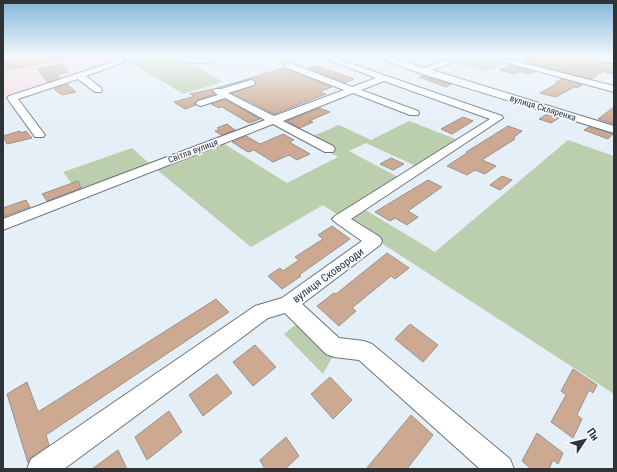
<svg xmlns="http://www.w3.org/2000/svg" width="617" height="472" viewBox="0 0 617 472" font-family="'Roboto Condensed',sans-serif">
  <style>
    .commercial { fill: #f6dce0 }
    .green { fill: #bbcead }
    .building { fill: #cca990; stroke: #9c928a }
    .lines { fill: none; stroke-linecap: round; stroke-linejoin: round }
    .minor-casing { stroke: #6c757d; stroke-width: 2 }
    .highway-casing { stroke: #a78068; stroke-width: 2 }
    .minor { fill: #fff; fill-rule: evenodd }
    .highway { fill: #e8aa82; fill-rule: evenodd }
    .labels { text-anchor: middle; stroke-width: 3.5; stroke-linejoin: round; paint-order: stroke }
    .far-street-label { font-size: 9px; fill: #2f3337; stroke: #f7fbff }
    .street-label { font-size: 11px; fill: #2f3337; stroke: #f7fbff }
  </style>
  <rect width="100%" height="100%" fill="#e5eff8"/>
  <polygon class="commercial" points="76,57 113,57 117,61 114,64 3,99 3,71"/>
  <g class="green">
    <polygon points="120,57 180,57 223,82 183,94 129,61 123,63 123,60"/>
    <polygon points="470,57 485,57 507,63 487,71 455,62"/>
    <polygon points="409,121 458,140 416,166 366,143 349,151 398,177 338,215 323,205 251,247 156,169 223,143 287,183 338,157 327,151 311,137 339,125 371,140"/>
    <polygon points="568,140 614,156 614,394 346,220 364,209 435,252"/>
    <polygon points="132,148 151,165 79,193 63,172"/>
    <polygon points="299,322 333,356 323,374 284,334"/>
  </g>
  <g class="building">
    <polygon points="530,57 592,57 594,60 614,64 614,74 603,71 591,79 521,61"/>
    <polygon points="61,64 68,72 56,74 60,78 48,82 37,69"/>
    <polygon points="511,65 534,72 529,74 520,72 514,74 499,70"/>
    <polygon points="317,66 354,79 345,83 308,68"/>
    <polygon points="284,68 332,87 319,92 326,94 274,114 232,93 254,86 256,84 254,80 251,79 217,88"/>
    <polygon points="423,76 451,84 446,87 419,77"/>
    <polygon points="561,79 582,85 577,88 574,87 556,97 540,93 558,83 555,83"/>
    <polygon points="67,84 76,92 62,95 54,89"/>
    <polygon points="213,89 212,91 215,94 198,100 194,103 196,105 185,109 174,102 195,96 190,94"/>
    <polygon points="225,100 260,119 249,123 222,107 219,108 211,104"/>
    <polygon points="614,107 614,124 598,119"/>
    <polygon points="320,108 330,112 309,121 313,122 300,128 287,121"/>
    <polygon points="547,114 559,118 551,123 539,119"/>
    <polygon points="463,117 473,121 452,134 441,129"/>
    <polygon points="227,124 235,130 221,135 215,131 220,130 217,128"/>
    <polygon points="508,126 522,131 513,138 515,139 482,160 496,166 485,174 475,170 467,175 447,166 467,153 466,152 476,146"/>
    <polygon points="589,127 613,134 608,139 584,130"/>
    <polygon points="20,131 21,133 26,131 32,138 7,144 3,136"/>
    <polygon points="283,134 294,140 289,142 310,154 297,160 289,155 273,162 254,150 248,152 232,142 246,136 260,144"/>
    <polygon points="391,158 404,164 393,170 380,164"/>
    <polygon points="502,176 512,180 500,190 490,185"/>
    <polygon points="428,180 442,187 408,211 418,217 407,225 395,218 390,221 375,212"/>
    <polygon points="78,181 81,188 47,201 42,194"/>
    <polygon points="26,200 30,207 3,217 3,208"/>
    <polygon points="332,226 350,239 299,275 301,276 282,289 268,276 280,268 283,271 299,260 295,257 323,239 318,235"/>
    <polygon points="387,253 409,268 395,279 391,276 352,308 356,311 339,326 317,306 334,293 336,294"/>
    <polygon points="216,299 229,312 46,435 49,445 30,458 28,463 7,394 27,382 38,412"/>
    <polygon points="410,324 438,345 423,362 395,339"/>
    <polygon points="255,345 276,367 253,386 233,362"/>
    <polygon points="573,369 597,385 593,393 589,390 577,415 582,419 573,438 551,422 566,395 561,391"/>
    <polygon points="217,374 232,393 203,416 189,395"/>
    <polygon points="330,377 352,400 333,419 311,394"/>
    <polygon points="169,411 182,432 147,460 135,437"/>
    <polygon points="411,415 433,435 407,469 366,469"/>
    <polygon points="537,433 563,453 558,464 553,460 549,469 531,469 522,461"/>
    <polygon points="286,437 299,456 285,469 265,469 260,460"/>
    <polygon points="118,450 127,469 92,469"/>
  </g>
  <g class="lines">
    <defs>
      <g id="minor">
        <polygon points="112,57 121,57 124,62 86,76 101,88 102,90 101,92 95,92 78,79 18,99 45,135 43,137 35,137 7,98 9,96 116,61"/>
        <path d="M179,57l17,2 27,-2c-11,8 -34,9 -44,0z"/>
        <polygon points="321,57 332,57 502,116 503,118 351,219 380,237 382,241 380,245 302,304 339,338 364,341 372,344 510,459 514,469 480,469 359,360 334,357 326,354 285,313 268,318 64,469 27,469 31,459 255,306 282,298 362,241 335,222 332,219 335,216 490,119 384,81 361,90 418,111 419,113 418,115 410,115 353,93 283,121 333,146 335,149 333,152 325,152 273,124 3,230 3,219 265,120 225,98 201,106 198,105 196,103 198,101 218,95 213,91 215,89 221,89 251,80 254,81 255,83 254,85 228,93 274,116 344,90 284,67 284,63 290,63 352,87 376,78"/>
        <polygon points="377,57 389,57 424,68 457,57 469,57 432,70 614,126 614,133 419,73"/>
        <polygon points="486,57 499,57 614,86 614,92"/>
        <polygon points="593,57 614,59 614,63 594,59"/>
      </g>
      <polygon id="highway" points="39,57 61,57 56,60 3,70 3,64"/>
    </defs>
    <use href="#minor" class="minor-casing"/>
    <use href="#highway" class="highway-casing"/>
    <use href="#minor" class="minor"/>
    <use href="#highway" class="highway"/>
  </g>
  <linearGradient id="sky" x2="0" y2="1"><stop stop-color="#81b6d8"/><stop offset="0.46" stop-color="#f3f8fc"/><stop offset="1" stop-color="#f3f8fc" stop-opacity="0"/></linearGradient>
  <rect width="617" height="123" fill="url(#sky)"/>
  <g class="labels">
    <g class="far-street-label">
      <text transform="translate(543 108) rotate(17)" y="3">вулиця Скляренка</text>
      <text transform="translate(193 151) rotate(-21)" y="3">Світла вулиця</text>
    </g>
    <g class="street-label">
      <text transform="translate(328 275) rotate(-36)" y="4">вулиця Сковороди</text>
    </g>
  </g>
  <rect width="617" height="472" fill="none" stroke="#2f3337" stroke-width="8"/>
  <g transform="translate(585 440) rotate(55)" stroke="#f7fbff" stroke-width="3" paint-order="stroke">
  <path d="M0-3L7 15L0 10L-7 15Z" fill="#2f3337"/>
  <text y="-6" font-size="11" font-weight="bold" text-anchor="middle" fill="#2f3337">Пн</text>
  </g>
</svg>
